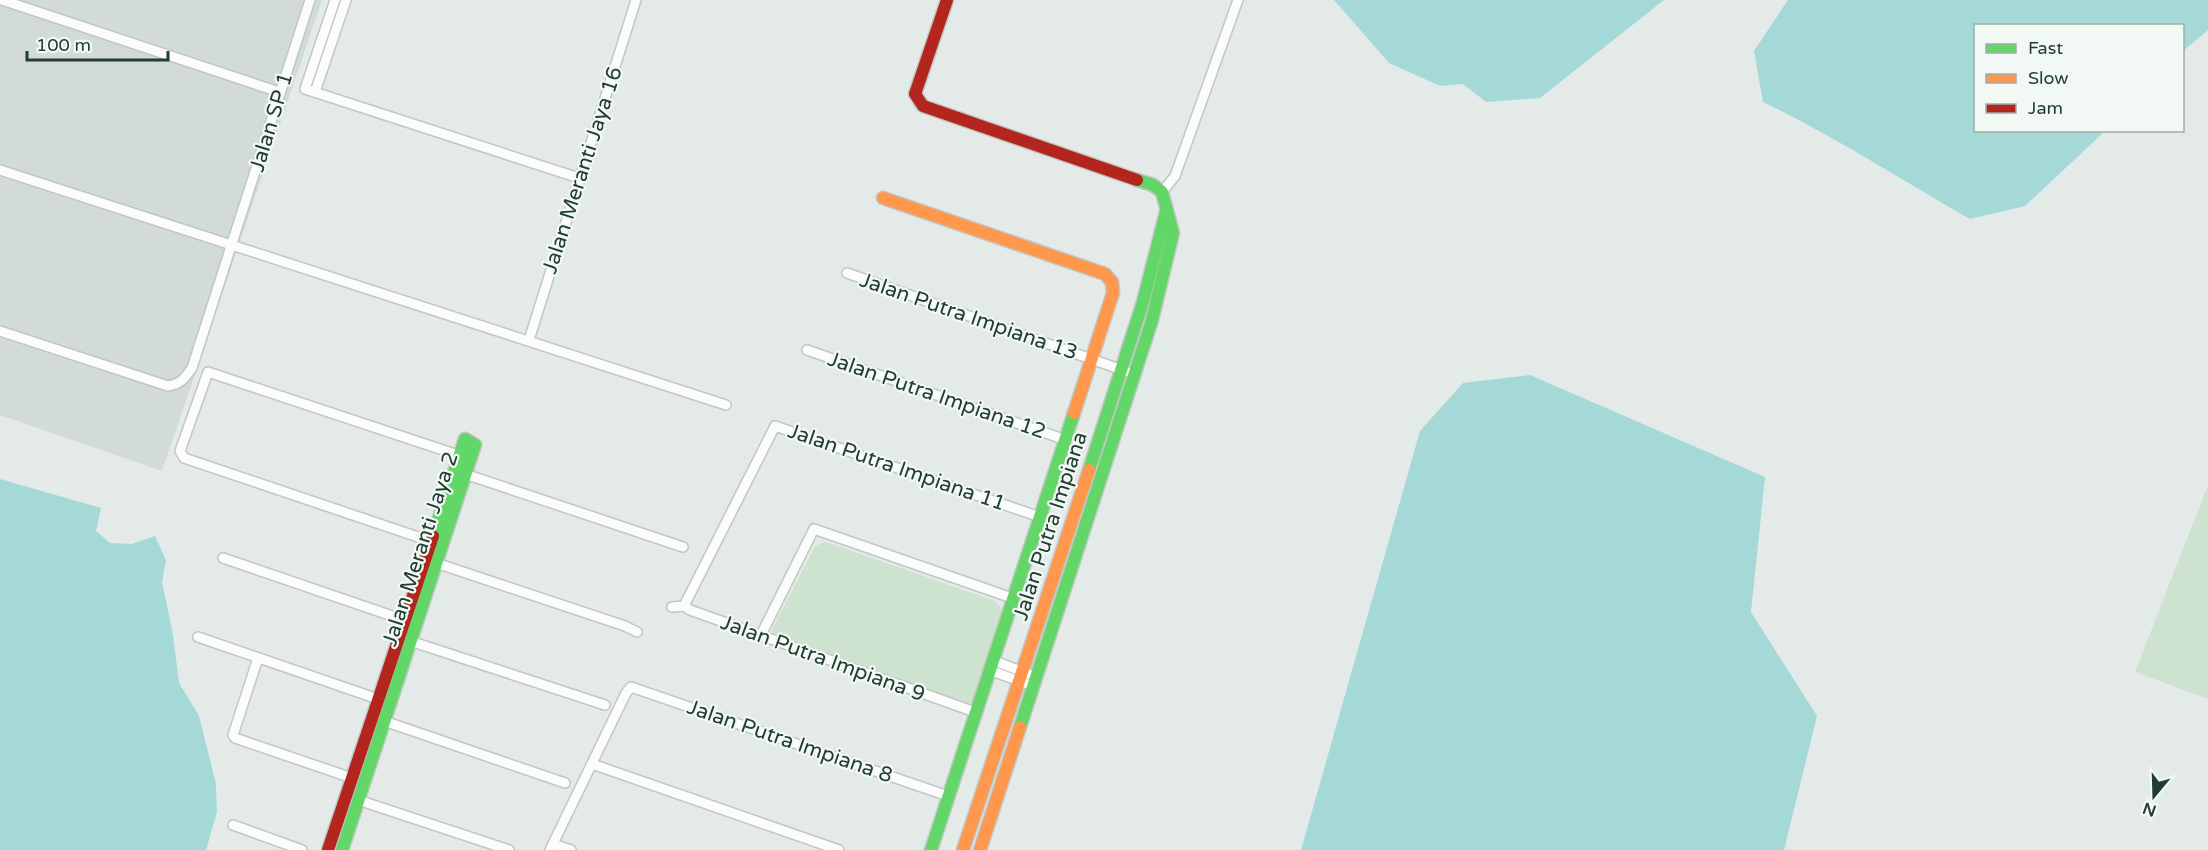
<svg xmlns="http://www.w3.org/2000/svg" width="2208" height="850" viewBox="0 0 2208 850" font-family="'Varela Round',sans-serif">
  <style>
    .built { fill: #d2dbd6 }
    .green { fill: #cde3d0 }
    .water { fill: #a4d9d8 }
    .lines { fill: none; stroke-linecap: round; stroke-linejoin: round }
    .street-casing { stroke: #c1c7c4; stroke-width: 12 }
    .fast-casing { stroke: #c0c7c4; stroke-width: 15 }
    .slow-casing { stroke: #c0c7c4; stroke-width: 15 }
    .jam-casing { stroke: #c0c7c4; stroke-width: 15 }
    .street { stroke: #fbfcfb; stroke-width: 9 }
    .fast { stroke: #63d668; stroke-width: 12 }
    .slow { stroke: #ff974d; stroke-width: 12 }
    .jam { stroke: #b3261e; stroke-width: 12 }
    .labels { text-anchor: middle; stroke-width: 4.5; stroke-linejoin: round; paint-order: stroke }
    .street-label { font-size: 21px; fill: #223d31; stroke: #f2f9f4 }
  </style>
  <rect width="100%" height="100%" fill="#e4eae7"/>
  <polygon class="built" points="0,0 322,0 162,471 0,415"/>
  <g class="green">
    <polygon points="2208,485 2208,699 2135,672"/>
    <polygon points="826,542 995,601 1002,609 976,700 967,704 773,636 772,630 815,546"/>
  </g>
  <g class="water">
    <polygon points="1334,0 1664,0 1540,98 1486,102 1463,84 1440,86 1389,63"/>
    <path d="M1788,0h420v30l-25,21 -1,-25h-206v104l129,1 -80,75 -55,13c-69,-39 -136,-83 -207,-117l-9,-51z"/>
    <polygon points="1530,375 1765,477 1751,612 1817,716 1784,850 1301,850 1420,431 1463,383"/>
    <polygon points="0,479 101,508 96,531 110,543 132,544 155,536 166,560 162,582 173,635 179,683 199,716 216,784 217,812 206,850 0,850"/>
  </g>
  <g class="lines">
    <defs>
      <g id="street">
        <polyline points="2,0 279,92"/>
        <polyline points="335,0 305,89 579,178"/>
        <polyline points="315,92 346,0"/>
        <polyline points="0,170 726,405"/>
        <polyline points="1162,192 1175,176 1238,0"/>
        <polyline points="847,273 1128,372"/>
        <path d="M0,331l168,55c13,-2 17,-8 24,-18l118,-368"/>
        <polyline points="529,340 636,0"/>
        <polyline points="807,350 1066,440"/>
        <polyline points="465,474 683,547"/>
        <polyline points="430,541 184,458 180,451 208,372 458,455"/>
        <polyline points="223,558 404,620"/>
        <polyline points="436,563 625,626 637,632"/>
        <polyline points="684,606 775,426 1040,517"/>
        <polyline points="672,607 684,606 690,610 975,712"/>
        <polyline points="198,637 378,699"/>
        <polyline points="760,637 814,529 1012,598"/>
        <polyline points="410,641 605,705"/>
        <polyline points="258,658 233,735 235,738 352,778"/>
        <polyline points="992,660 1036,677"/>
        <polyline points="989,670 1033,686"/>
        <polyline points="384,721 565,783"/>
        <polyline points="592,764 839,850"/>
        <polyline points="358,800 509,850"/>
        <polyline points="233,825 302,850"/>
        <polyline points="553,844 571,850"/>
        <polyline points="550,850 626,693 631,687 948,796"/>
      </g>
      <g id="fast">
        <polyline points="1089,470 1143,302 1166,212"/>
        <polyline points="1020,727 1152,320 1173,233 1162,192 1153,185 1137,180"/>
        <polyline points="342,850 475,445 465,439 433,536"/>
        <polyline points="931,850 1074,413"/>
      </g>
      <g id="slow">
        <polyline points="883,198 1105,274 1112,282 1113,293 1074,413"/>
        <polyline points="963,850 1089,470"/>
        <polyline points="980,850 1020,727"/>
      </g>
      <g id="jam">
        <polyline points="947,0 915,94 923,106 1137,180"/>
        <polyline points="328,850 433,536"/>
      </g>
    </defs>
    <use href="#street" class="street-casing"/>
    <use href="#fast" class="fast-casing"/>
    <use href="#slow" class="slow-casing"/>
    <use href="#jam" class="jam-casing"/>
    <use href="#street" class="street"/>
    <use href="#fast" class="fast"/>
    <use href="#slow" class="slow"/>
    <use href="#jam" class="jam"/>
  </g>
  <g class="labels">
    <g class="street-label">
      <text transform="translate(271 122) rotate(-73)" y="7">Jalan SP 1</text>
      <text transform="translate(582 170) rotate(-72)" y="7">Jalan Meranti Jaya 16</text>
      <text transform="translate(969 316) rotate(19)" y="7">Jalan Putra Impiana 13</text>
      <text transform="translate(937 395) rotate(19)" y="7">Jalan Putra Impiana 12</text>
      <text transform="translate(897 467) rotate(19)" y="7">Jalan Putra Impiana 11</text>
      <text transform="translate(1050 526) rotate(-72)" y="7">Jalan Putra Impiana</text>
      <text transform="translate(420 549) rotate(-72)" y="7">Jalan Meranti Jaya 2</text>
      <text transform="translate(823 658) rotate(20)" y="7">Jalan Putra Impiana 9</text>
      <text transform="translate(790 741) rotate(19)" y="7">Jalan Putra Impiana 8</text>
    </g>
  </g>
  <rect x="1974" y="24" width="210" height="108" fill="#f2f9f4" stroke="#9faea6" stroke-width="1.5"/>
  <rect x="1986" y="44" width="30" height="9" fill="#63d668" stroke="#9faea6" stroke-width="1.5"/>
  <text x="2028" y="54" font-size="18" fill="#223d31">Fast</text>
  <rect x="1986" y="74" width="30" height="9" fill="#ff974d" stroke="#9faea6" stroke-width="1.5"/>
  <text x="2028" y="84" font-size="18" fill="#223d31">Slow</text>
  <rect x="1986" y="104" width="30" height="9" fill="#b3261e" stroke="#9faea6" stroke-width="1.5"/>
  <text x="2028" y="114" font-size="18" fill="#223d31">Jam</text>
  <g transform="translate(2154 796) rotate(199)" stroke="#f2f9f4" stroke-width="4.5" paint-order="stroke">
  <path d="M0-4.5L10 22L0 15L-10 22Z" fill="#223d31"/>
  <text y="-9" font-size="16" font-weight="bold" text-anchor="middle" fill="#223d31">N</text>
  </g>
  <path d="M27 51v9h141v-9" fill="none" stroke="#223d31" stroke-width="3"/>
  <text x="36" y="51" font-size="18" fill="#223d31" stroke="#f2f9f4" stroke-width="4.5" paint-order="stroke">100 m</text>
</svg>
